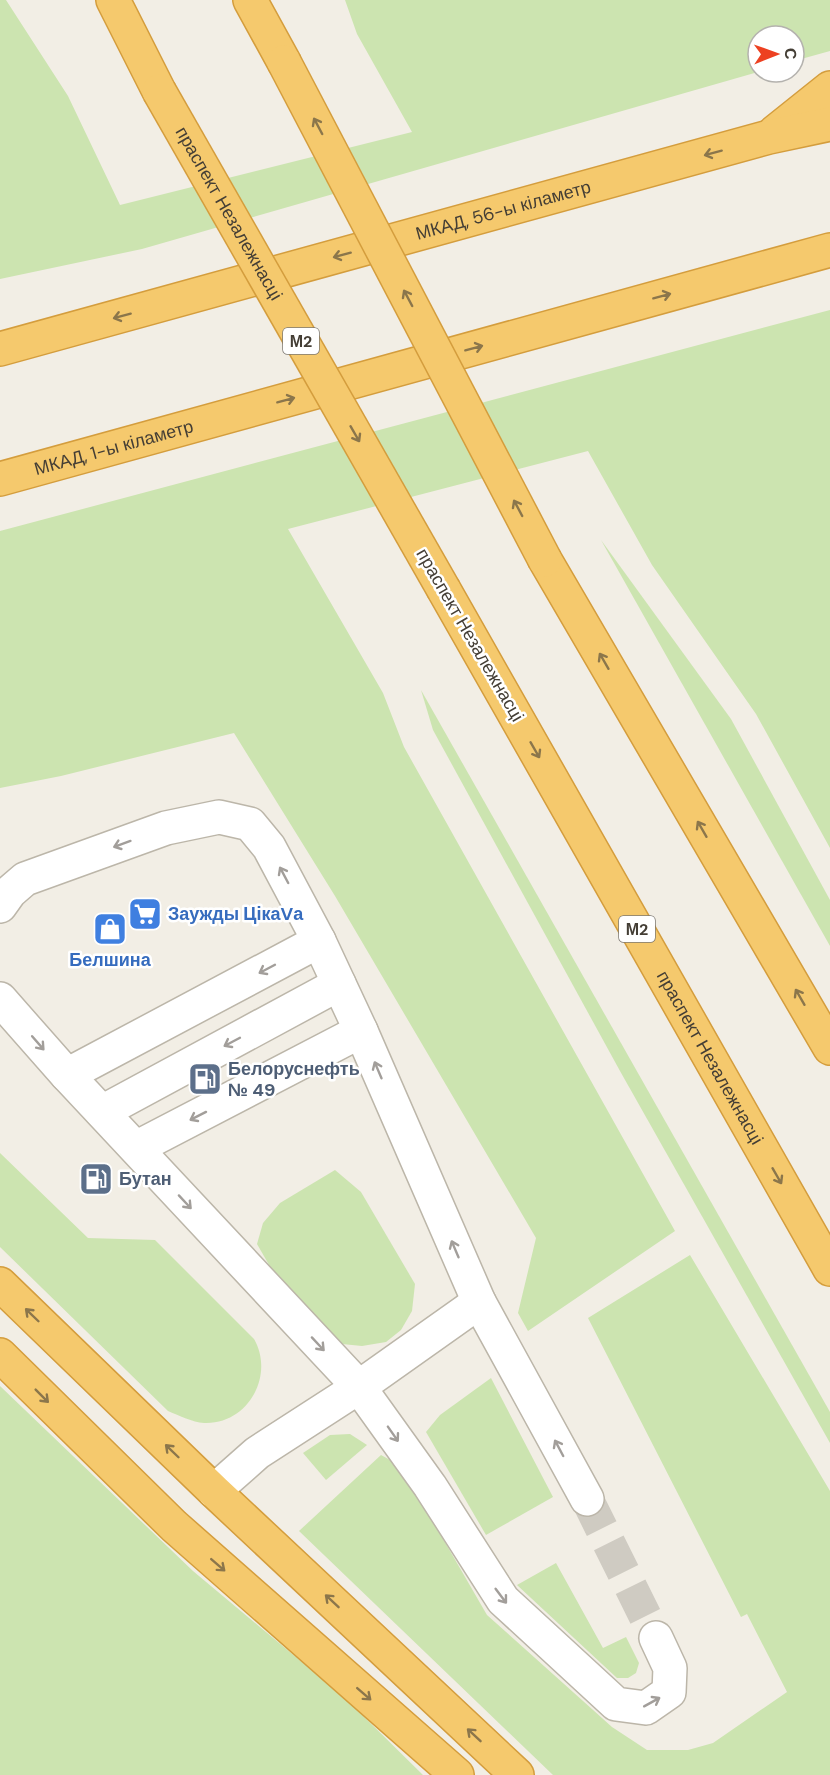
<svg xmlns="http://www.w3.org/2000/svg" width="830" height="1775" viewBox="0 0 830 1775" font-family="'DM Sans',sans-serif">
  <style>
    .green { fill: #cce4b0 }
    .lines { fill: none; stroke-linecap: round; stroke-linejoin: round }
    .minor-tunnel { stroke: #cfcbc2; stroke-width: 33; stroke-dasharray: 33 16; stroke-linecap: butt }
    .minor-casing { stroke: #bcb6a9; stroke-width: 36 }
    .highway-casing { stroke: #d49d3d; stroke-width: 36 }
    .minor { stroke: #fff; stroke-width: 33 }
    .highway { stroke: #f5c96d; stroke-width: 33 }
    .highway-bridge-casing { stroke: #d49d3d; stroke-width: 36; stroke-linecap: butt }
    .highway-bridge { stroke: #f5c96d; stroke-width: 33 }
    .oneway { stroke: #8b764b }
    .oneway2 { stroke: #a29e9a }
    .labels { text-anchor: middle; stroke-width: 5; stroke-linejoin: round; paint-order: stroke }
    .shield { fill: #fff; stroke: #7c7872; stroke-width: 1.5 }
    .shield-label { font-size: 16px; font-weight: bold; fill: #443e35 }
    .street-label { font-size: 18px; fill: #443e35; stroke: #fff }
    .shop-label { font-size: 18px; font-weight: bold; fill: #366cbe; stroke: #fff; text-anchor: start }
    .service-label { font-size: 18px; font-weight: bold; fill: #4e5e75; stroke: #fff; text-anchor: start }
  </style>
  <rect width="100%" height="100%" fill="#f2eee5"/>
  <g class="green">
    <polygon points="0,0 6,0 68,96 120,205 412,132 357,34 345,0 830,0 830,51 794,61 794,36 758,36 758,72 142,249 0,279"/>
    <polygon points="830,310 830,848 756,714 652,565 588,451 288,529 383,693 404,747 675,1231 528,1331 518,1313 536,1238 335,896 234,733 61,776 0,788 0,531"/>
    <polygon points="601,540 731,719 830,900 830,946"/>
    <polygon points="421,690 830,1412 830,1443 620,1071 433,730"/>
    <path d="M0,1153l88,85 67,2 99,99c21,36 -6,86 -50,84 -12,-1 -24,-7 -36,-12l-168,-164z"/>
    <polygon points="335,1170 361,1192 415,1284 412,1311 401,1330 386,1342 362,1346 342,1344 280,1284 257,1244 263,1223 280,1203"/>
    <polygon points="690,1255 830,1491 830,1775 553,1775 299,1531 381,1455 401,1466 487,1615 612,1727 647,1750 688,1750 713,1743 787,1692 747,1614 741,1617 588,1318"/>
    <polygon points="491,1378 553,1497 486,1535 426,1432 440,1415"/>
    <polygon points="0,1386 193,1571 346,1699 423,1775 0,1775"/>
    <polygon points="350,1434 367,1445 326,1480 303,1453 330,1435"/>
    <polygon points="556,1563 603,1648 626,1637 639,1663 636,1673 628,1678 617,1678 517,1585"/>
  </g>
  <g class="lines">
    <polyline class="minor-tunnel" points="587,1499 656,1638"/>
    <defs>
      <g id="minor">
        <polyline points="0,906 10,892 25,879 166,828 219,817 250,824 269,847 319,941 361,1031 479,1302 587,1499"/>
        <polyline points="0,999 67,1075 359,1387 430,1486 503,1600 616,1704 646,1708 669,1692 670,1668 656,1638"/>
        <polyline points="67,1075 319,941"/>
        <polyline points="102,1112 339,984"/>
        <polyline points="136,1148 361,1031"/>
        <polyline points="214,1491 257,1453 359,1387 479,1302"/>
      </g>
      <g id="highway">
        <polyline points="113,0 159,91"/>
        <polyline points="250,0 284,62"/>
        <polyline points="775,132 830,88"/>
        <path id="s1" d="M0,349l769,-212 61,-13"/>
        <path id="s2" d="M0,479l830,-229"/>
        <polyline points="545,560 830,1048"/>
        <path id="s3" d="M444,590l386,679"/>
        <polyline points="0,1284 214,1491 517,1775"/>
        <polyline points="0,1355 174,1526 457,1775"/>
      </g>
    </defs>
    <use href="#minor" class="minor-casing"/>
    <use href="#highway" class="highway-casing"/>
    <use href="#minor" class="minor"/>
    <use href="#highway" class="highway"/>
    <defs>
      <g id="highway-bridge">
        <polyline points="284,62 545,560"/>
        <path id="s4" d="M159,91l285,499"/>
      </g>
    </defs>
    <use href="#highway-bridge" class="highway-bridge-casing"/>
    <use href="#highway-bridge" class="highway-bridge"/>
  </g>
  <defs><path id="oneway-shaft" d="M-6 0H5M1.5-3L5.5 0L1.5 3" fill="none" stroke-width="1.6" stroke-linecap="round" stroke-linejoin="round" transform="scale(1.5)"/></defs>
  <g class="oneway">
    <use href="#oneway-shaft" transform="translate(318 126) rotate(-118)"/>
    <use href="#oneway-shaft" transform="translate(713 153) rotate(165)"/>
    <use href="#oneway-shaft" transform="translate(342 255) rotate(165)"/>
    <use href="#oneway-shaft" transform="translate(662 296) rotate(-15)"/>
    <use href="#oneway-shaft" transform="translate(408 298) rotate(-118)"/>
    <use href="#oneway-shaft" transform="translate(122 316) rotate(165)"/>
    <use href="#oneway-shaft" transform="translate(474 348) rotate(-15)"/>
    <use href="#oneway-shaft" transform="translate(286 400) rotate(-15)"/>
    <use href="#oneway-shaft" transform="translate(355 434) rotate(60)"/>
    <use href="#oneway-shaft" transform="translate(518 508) rotate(-118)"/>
    <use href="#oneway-shaft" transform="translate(604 661) rotate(-120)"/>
    <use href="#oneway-shaft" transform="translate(535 750) rotate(60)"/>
    <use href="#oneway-shaft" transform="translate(702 829) rotate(-120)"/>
    <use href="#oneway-shaft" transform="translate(800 997) rotate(-120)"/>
    <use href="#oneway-shaft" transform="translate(777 1176) rotate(60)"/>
    <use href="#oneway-shaft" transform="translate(32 1315) rotate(-136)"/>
    <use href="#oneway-shaft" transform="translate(42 1396) rotate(45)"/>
    <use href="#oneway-shaft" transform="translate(172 1451) rotate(-136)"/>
    <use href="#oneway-shaft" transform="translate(218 1565) rotate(41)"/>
    <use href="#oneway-shaft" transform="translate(332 1601) rotate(-137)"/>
    <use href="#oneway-shaft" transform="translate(364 1694) rotate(41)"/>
    <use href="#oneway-shaft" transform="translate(474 1735) rotate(-137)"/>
  </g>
  <g class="oneway2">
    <use href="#oneway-shaft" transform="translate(122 844) rotate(160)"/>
    <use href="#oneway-shaft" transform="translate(284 875) rotate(-118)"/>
    <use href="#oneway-shaft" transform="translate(267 969) rotate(152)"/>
    <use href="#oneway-shaft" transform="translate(232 1042) rotate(152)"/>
    <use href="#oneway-shaft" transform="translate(38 1043) rotate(49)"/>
    <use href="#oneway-shaft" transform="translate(378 1070) rotate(-113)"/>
    <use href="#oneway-shaft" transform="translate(198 1116) rotate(153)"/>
    <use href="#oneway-shaft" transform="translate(185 1202) rotate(47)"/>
    <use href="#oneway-shaft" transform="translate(455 1249) rotate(-113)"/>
    <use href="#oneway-shaft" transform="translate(318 1344) rotate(47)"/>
    <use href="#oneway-shaft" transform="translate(393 1434) rotate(55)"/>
    <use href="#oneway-shaft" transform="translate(559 1448) rotate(-118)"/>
    <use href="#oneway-shaft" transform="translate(501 1596) rotate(53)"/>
    <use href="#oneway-shaft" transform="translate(652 1702) rotate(-29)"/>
  </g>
  <defs>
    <symbol id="supermarket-square" viewBox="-11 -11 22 22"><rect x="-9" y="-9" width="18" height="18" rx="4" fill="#3f7fe0" stroke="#fff"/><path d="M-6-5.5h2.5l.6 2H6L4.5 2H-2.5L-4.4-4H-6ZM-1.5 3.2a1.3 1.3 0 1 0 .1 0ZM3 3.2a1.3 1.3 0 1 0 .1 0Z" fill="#fff"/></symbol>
    <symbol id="shop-square" viewBox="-11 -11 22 22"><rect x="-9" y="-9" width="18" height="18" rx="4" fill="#3f7fe0" stroke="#fff"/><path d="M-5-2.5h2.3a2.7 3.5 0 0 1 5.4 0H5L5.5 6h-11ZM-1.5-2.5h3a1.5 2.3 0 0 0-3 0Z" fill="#fff"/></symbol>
    <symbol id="fuel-square" viewBox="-11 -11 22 22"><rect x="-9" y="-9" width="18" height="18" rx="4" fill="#5c6f8a" stroke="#fff"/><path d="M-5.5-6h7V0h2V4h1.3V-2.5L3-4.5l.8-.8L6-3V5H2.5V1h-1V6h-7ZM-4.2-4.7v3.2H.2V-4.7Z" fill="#fff"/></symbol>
  </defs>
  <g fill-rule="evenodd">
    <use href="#supermarket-square" x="126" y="895" width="38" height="38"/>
    <use href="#shop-square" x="91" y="910" width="38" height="38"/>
    <use href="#fuel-square" x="186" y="1060" width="38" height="38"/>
    <use href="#fuel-square" x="77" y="1160" width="38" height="38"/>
  </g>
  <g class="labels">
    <g class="shield">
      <rect x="283" y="328" width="36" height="26" rx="4.5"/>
      <rect x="619" y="916" width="36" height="26" rx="4.5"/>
    </g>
    <g class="shield-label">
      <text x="301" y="347">М2</text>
      <text x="637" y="935">М2</text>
    </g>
    <g class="street-label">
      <text dy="6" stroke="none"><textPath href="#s1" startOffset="522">МКАД, 56-ы кіламетр</textPath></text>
      <text dy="6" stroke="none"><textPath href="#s4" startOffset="141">праспект Незалежнасці</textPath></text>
      <text dy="6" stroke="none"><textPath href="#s2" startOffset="118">МКАД, 1-ы кіламетр</textPath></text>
      <text transform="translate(470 635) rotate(60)" y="6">праспект Незалежнасці</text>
      <text dy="6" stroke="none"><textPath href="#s3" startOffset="538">праспект Незалежнасці</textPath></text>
    </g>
    <g class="shop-label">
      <text x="168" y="920">Заужды ЦікаVа</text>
      <text x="110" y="966" text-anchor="middle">Белшина</text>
    </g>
    <g class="service-label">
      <text x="228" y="1075">Белоруснефть<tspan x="228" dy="21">№ 49</tspan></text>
      <text x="119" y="1185">Бутан</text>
    </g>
  </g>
  <g transform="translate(776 54) rotate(89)"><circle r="28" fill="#ffffff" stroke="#b4b2ae" stroke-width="1.5"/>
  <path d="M0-4.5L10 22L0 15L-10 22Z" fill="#ed4121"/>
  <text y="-9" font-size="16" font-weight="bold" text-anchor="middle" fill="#443e35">С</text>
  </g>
</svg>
